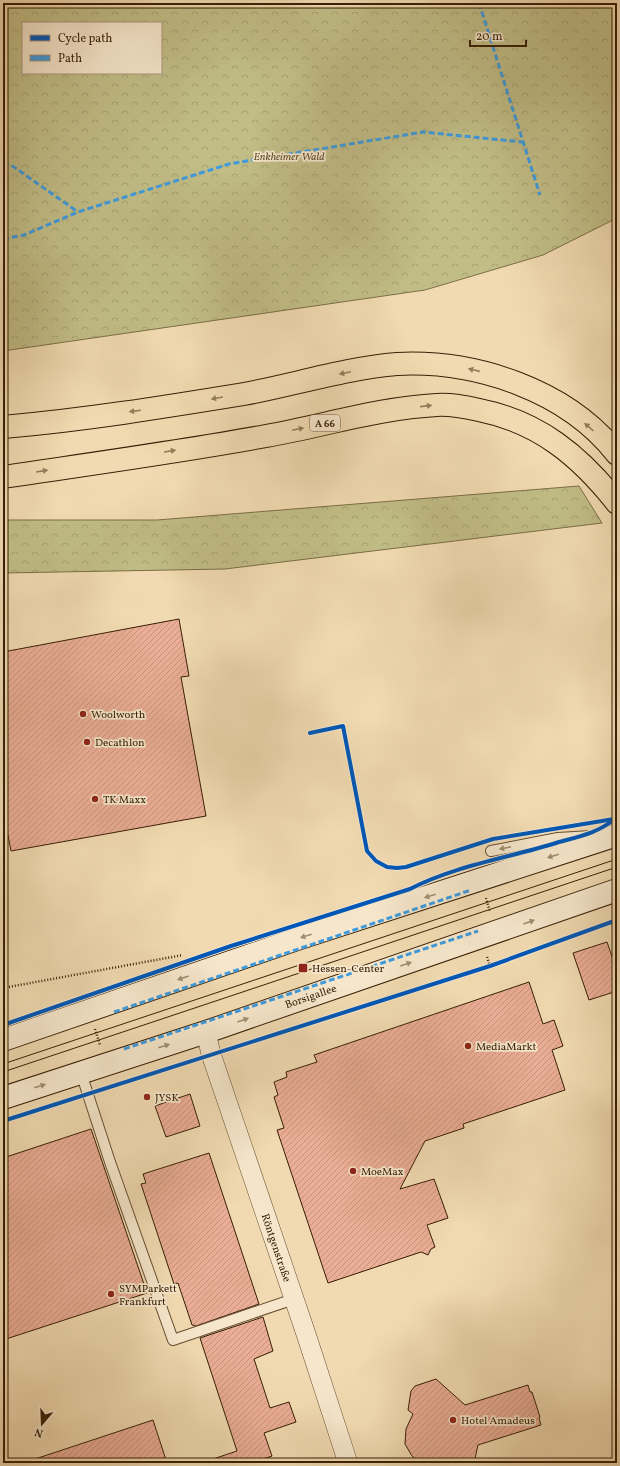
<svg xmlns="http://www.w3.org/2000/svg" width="620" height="1466" viewBox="0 0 620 1466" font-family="Vollkorn,serif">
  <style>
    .forest { fill: url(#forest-crowns); stroke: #7c6e46; fill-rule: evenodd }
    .building { fill: url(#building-hatch); stroke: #371e05 }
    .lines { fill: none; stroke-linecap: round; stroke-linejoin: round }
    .service-casing { stroke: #664d30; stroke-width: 12 }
    .minor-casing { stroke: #664d30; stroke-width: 20 }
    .secondary-casing { stroke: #371e05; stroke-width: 24 }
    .motorway-casing { stroke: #371e05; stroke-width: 24 }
    .path { stroke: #371e05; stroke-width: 2.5; stroke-dasharray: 1 2; stroke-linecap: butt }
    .service { stroke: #f6e7cc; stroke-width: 10 }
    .minor { stroke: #f6e7cc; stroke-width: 19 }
    .secondary { stroke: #f6e7cc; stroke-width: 22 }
    .motorway { stroke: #f1dab1; stroke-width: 22 }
    .tram { stroke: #371e05; stroke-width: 1 }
    .quiet { stroke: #3e9bdd; stroke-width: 3; stroke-dasharray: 6 3; stroke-linecap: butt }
    .cycleway-casing { stroke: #f6e7cc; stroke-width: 6 }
    .cycleway { stroke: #0057b8; stroke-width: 4 }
    .oneway { fill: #947c5b }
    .oneway2 { fill: #a08d72 }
    .poi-dot { fill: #8f2418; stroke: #f6e7cc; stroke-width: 1.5 }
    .labels { text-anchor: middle; stroke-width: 3.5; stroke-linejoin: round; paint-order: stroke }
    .shield { fill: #f6e7cc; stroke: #705a41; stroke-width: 1 }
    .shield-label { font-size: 10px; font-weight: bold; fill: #371e05 }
    .park-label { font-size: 11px; font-style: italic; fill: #604e2c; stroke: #f6e7cc }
    .poi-label { font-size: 11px; fill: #371e05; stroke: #f6e7cc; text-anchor: start }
    .street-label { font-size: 11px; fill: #371e05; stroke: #f6e7cc }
  </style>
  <defs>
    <pattern id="forest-crowns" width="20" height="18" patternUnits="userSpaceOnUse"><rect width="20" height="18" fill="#c1bd87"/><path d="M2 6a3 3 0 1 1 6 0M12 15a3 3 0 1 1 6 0" fill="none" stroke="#a6a273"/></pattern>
    <pattern id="building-hatch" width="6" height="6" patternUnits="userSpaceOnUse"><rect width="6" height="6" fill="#eaad95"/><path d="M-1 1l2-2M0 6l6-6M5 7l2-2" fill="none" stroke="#c9947f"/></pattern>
  </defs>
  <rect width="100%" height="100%" fill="#f1dab1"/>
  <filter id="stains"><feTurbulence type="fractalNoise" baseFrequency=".005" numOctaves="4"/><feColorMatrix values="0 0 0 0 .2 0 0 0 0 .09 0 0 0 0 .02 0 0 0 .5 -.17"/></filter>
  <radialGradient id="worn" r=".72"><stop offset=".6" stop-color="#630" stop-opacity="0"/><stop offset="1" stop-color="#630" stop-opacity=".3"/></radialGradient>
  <g class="forest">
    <path d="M3,3h614v215l-74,37 -118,35 -422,61zM23,23h138v50h-138z"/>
    <polygon points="579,486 602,523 225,569 3,573 3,520 157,520"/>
  </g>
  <g class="building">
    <polygon points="179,619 189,676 181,677 206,816 11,851 6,825 3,825 3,652"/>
    <polygon points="607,942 617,971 617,991 589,1000 573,953"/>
    <polygon points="529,982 543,1024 554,1020 563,1046 552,1050 565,1090 463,1124 464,1128 425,1141 400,1189 434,1179 448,1218 427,1225 435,1247 431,1249 428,1255 421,1252 328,1283 277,1130 284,1128 274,1097 278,1095 274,1082 287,1077 286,1072 317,1062 314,1055"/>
    <polygon points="190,1094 200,1126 166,1137 155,1106"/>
    <polygon points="91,1129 147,1293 3,1340 3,1158"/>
    <polygon points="209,1153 259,1304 196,1326 192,1325 178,1283 174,1284 141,1184 146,1183 143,1174"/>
    <polygon points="263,1317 273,1351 254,1359 270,1408 289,1402 296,1422 264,1433 272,1456 252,1463 210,1463 210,1460 237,1451 200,1338"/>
    <polygon points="436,1379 465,1405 528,1385 530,1392 532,1392 540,1417 539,1418 541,1425 478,1445 474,1463 420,1463 412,1456 405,1444 406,1429 413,1414 408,1410 411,1391 415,1386"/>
    <polygon points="153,1420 166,1460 156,1463 32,1463 32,1460"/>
  </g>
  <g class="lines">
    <defs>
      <g id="service">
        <polyline points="491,851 558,838 591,836"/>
        <polyline points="81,1073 110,1162 173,1340 294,1299"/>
      </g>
      <g id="minor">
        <path id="s1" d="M206,1032l5,22 95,280 42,129"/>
      </g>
      <g id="secondary">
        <polyline points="3,1040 297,939 617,835"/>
        <path id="s2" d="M3,1098l203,-66 411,-142"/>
      </g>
      <g id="motorway">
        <path d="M3,427c81,-7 161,-20 241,-33 49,-9 103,-26 153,-30 79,-4 170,26 220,90"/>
        <path d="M3,477c87,-13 176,-25 263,-41 57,-10 113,-28 171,-31 14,-1 28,2 42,5 60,12 101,46 138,93"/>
      </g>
    </defs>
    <use href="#service" class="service-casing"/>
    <use href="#minor" class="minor-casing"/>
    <use href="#secondary" class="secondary-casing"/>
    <use href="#motorway" class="motorway-casing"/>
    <g class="path">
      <polyline points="486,898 490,912"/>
      <polyline points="487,957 490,966"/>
      <polyline points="3,988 183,955"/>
      <polyline points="95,1029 100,1045"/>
    </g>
    <use href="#service" class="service"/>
    <use href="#minor" class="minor"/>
    <use href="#secondary" class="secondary"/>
    <use href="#motorway" class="motorway"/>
    <g class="tram">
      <polyline points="3,1064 617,859"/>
      <polyline points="3,1072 617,867"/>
    </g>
    <g class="quiet">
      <polyline points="479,3 540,195"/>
      <polyline points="3,163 11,165 78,212"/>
      <polyline points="3,239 24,235 78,212 229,164 423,132 522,142"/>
      <polyline points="114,1012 471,890"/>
      <polyline points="124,1049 478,931"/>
    </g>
    <defs>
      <g id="cycleway">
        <polyline points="310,733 343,726 367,851 376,861 387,867 397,868 406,867 493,839 614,819"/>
        <path d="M3,1025l228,-79 179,-57c47,-24 99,-31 149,-47 22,-6 38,-9 56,-23"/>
        <polyline points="3,1121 490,966 617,920"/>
      </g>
    </defs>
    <use href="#cycleway" class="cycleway-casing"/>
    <use href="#cycleway" class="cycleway"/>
  </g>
  <defs><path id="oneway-solid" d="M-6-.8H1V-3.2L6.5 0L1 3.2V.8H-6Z"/></defs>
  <g class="oneway">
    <use href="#oneway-solid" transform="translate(474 370) rotate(-167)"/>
    <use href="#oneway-solid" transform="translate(345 373) rotate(168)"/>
    <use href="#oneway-solid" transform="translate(217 398) rotate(170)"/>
    <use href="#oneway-solid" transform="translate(426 406) rotate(-6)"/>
    <use href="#oneway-solid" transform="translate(135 411) rotate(173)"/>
    <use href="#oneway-solid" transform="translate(589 427) rotate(-138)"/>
    <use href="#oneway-solid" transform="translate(298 429) rotate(-12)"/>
    <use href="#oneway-solid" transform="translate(170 451) rotate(-9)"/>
    <use href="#oneway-solid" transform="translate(42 471) rotate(-9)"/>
  </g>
  <g class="oneway2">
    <use href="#oneway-solid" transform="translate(505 848) rotate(169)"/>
    <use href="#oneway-solid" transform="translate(553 856) rotate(162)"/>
    <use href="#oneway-solid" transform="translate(430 896) rotate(162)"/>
    <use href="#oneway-solid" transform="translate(529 922) rotate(-20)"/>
    <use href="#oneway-solid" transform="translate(306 936) rotate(162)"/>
    <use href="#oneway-solid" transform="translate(406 964) rotate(-19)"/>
    <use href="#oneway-solid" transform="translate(183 978) rotate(161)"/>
    <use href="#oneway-solid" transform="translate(243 1020) rotate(-19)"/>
    <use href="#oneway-solid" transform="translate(164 1046) rotate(-18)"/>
    <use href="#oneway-solid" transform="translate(40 1086) rotate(-18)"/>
  </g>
  <g class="poi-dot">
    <circle cx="83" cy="714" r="4"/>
    <circle cx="87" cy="742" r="4"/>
    <circle cx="95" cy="799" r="4"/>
    <rect x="298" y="963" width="10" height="10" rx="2"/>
    <circle cx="468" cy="1046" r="4"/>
    <circle cx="147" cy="1097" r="4"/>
    <circle cx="353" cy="1171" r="4"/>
    <circle cx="111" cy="1294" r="4"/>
    <circle cx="453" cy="1420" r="4"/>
  </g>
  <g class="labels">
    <rect class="shield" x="310" y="415" width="30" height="16" rx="3"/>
    <g class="shield-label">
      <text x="325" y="427">A 66</text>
    </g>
    <g class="park-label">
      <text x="289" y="160">Enkheimer Wald</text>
    </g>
    <g class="poi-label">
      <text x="91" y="718">Woolworth</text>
      <text x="95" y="746">Decathlon</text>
      <text x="103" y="803">TK Maxx</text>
      <text x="312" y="972">Hessen-Center</text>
      <text x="476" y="1050">MediaMarkt</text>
      <text x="155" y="1101">JYSK</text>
      <text x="361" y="1175">MoeMax</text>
      <text x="119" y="1292">SYMParkett<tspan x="119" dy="13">Frankfurt</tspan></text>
      <text x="461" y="1424">Hotel Amadeus</text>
    </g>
    <g class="street-label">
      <text dy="4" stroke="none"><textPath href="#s2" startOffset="324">Borsigallee</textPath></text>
      <text dy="4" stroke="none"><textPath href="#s1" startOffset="227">Röntgenstraße</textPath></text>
    </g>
  </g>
  <rect width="620" height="1466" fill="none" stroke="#f1dab1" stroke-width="16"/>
  <rect x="4" y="4" width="612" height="1458" fill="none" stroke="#371e05" stroke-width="2"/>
  <rect x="8" y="8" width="604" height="1450" fill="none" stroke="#371e05"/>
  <rect x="22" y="22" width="140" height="52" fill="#f6e7cc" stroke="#aa977c"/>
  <rect x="30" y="35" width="20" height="6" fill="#0057b8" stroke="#aa977c"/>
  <text x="58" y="42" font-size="12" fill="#371e05">Cycle path</text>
  <rect x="30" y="55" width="20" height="6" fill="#3e9bdd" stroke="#aa977c"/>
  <text x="58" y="62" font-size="12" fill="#371e05">Path</text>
  <g transform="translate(42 1424) rotate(199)" stroke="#f6e7cc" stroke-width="3" paint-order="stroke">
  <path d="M0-3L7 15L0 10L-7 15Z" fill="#371e05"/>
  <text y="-6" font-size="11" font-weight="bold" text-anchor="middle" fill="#371e05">N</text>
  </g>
  <path d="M470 40v6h56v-6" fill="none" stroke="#371e05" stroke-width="2"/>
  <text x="476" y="40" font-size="12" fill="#371e05" stroke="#f6e7cc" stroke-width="3" paint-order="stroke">20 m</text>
  <rect width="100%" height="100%" filter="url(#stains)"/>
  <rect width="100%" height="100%" fill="url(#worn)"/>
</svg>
